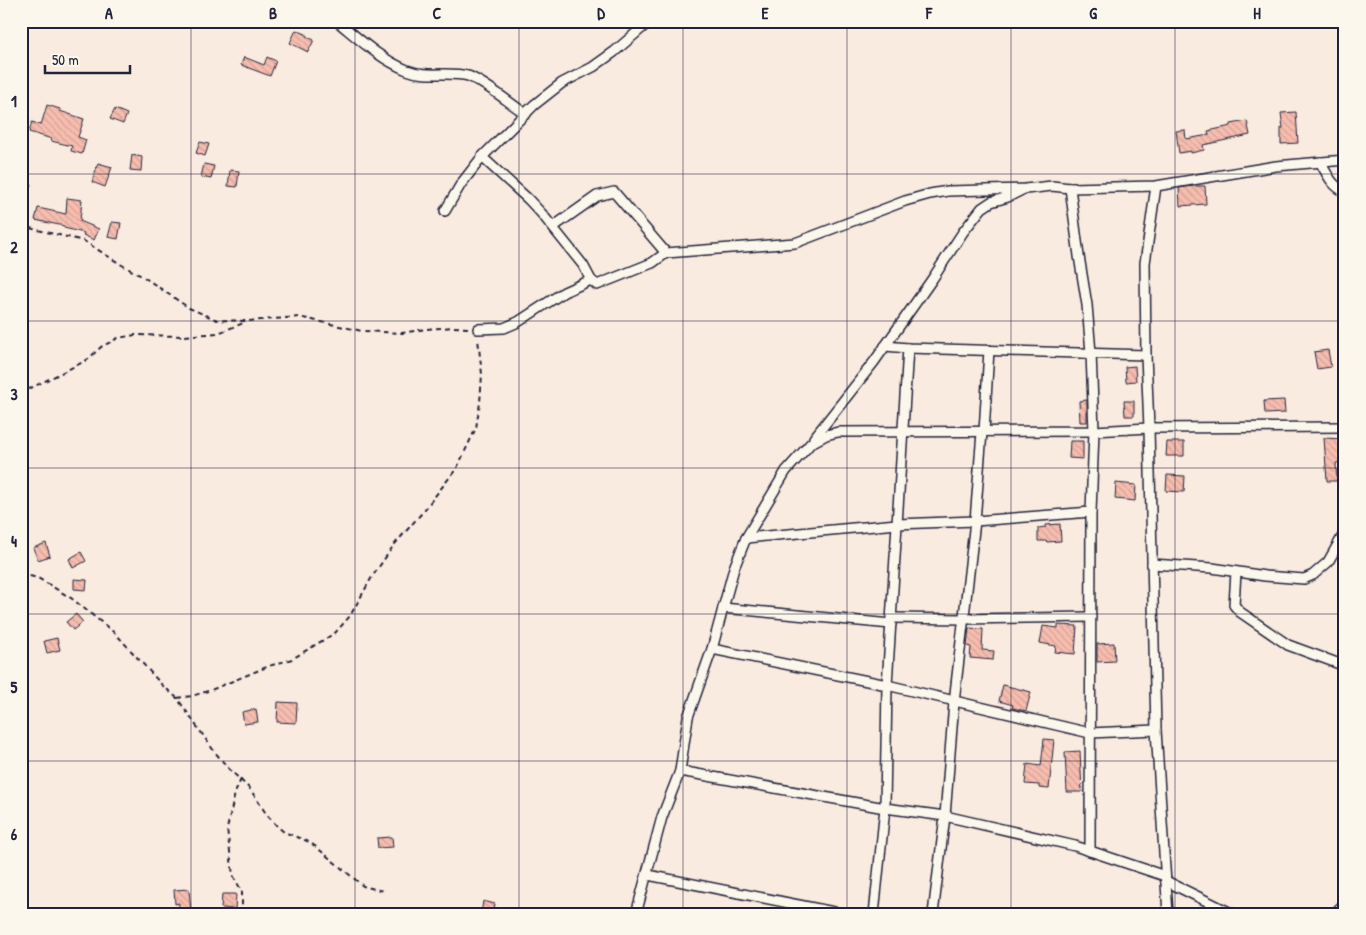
<svg xmlns="http://www.w3.org/2000/svg" width="1366" height="935" viewBox="0 0 1366 935" font-family="'Patrick Hand',sans-serif">
  <style>
    .building { fill: url(#building-back-hatch); stroke: #22223b }
    .lines { fill: none; stroke-linecap: round; stroke-linejoin: round }
    .street-casing { stroke: #22223b; stroke-width: 12 }
    .path { stroke: #22223b; stroke-width: 2; stroke-dasharray: 5 4; stroke-linecap: butt }
    .street { stroke: #fbf7ec; stroke-width: 9 }
    .grid { fill: none; stroke: #22223b; stroke-width: 1; stroke-opacity: 0.55 }
    .neatline { fill: none; stroke: #22223b; stroke-width: 2 }
    .grid-label { font-size: 16px; text-anchor: middle; font-weight: bold; fill: #22223b }
  </style>
  <defs>
    <pattern id="building-back-hatch" width="6" height="6" patternUnits="userSpaceOnUse" patternTransform="scale(1.25)"><rect width="6" height="6" fill="#f7bdaf"/><path d="M-1 5l2 2M0 0l6 6M5-1l2 2" fill="none" stroke="#d3a297"/></pattern>
  </defs>
  <rect width="100%" height="100%" fill="#faebe0"/>
  <filter id="ink" filterUnits="userSpaceOnUse"><feTurbulence type="fractalNoise" baseFrequency=".02" numOctaves="2"/><feDisplacementMap in="SourceGraphic" scale="10" xChannelSelector="R" yChannelSelector="G"/><feConvolveMatrix kernelMatrix="1 2 1 2 8 2 1 2 1" color-interpolation-filters="sRGB"/></filter>
  <g filter="url(#ink)">
    <g class="building">
      <polygon points="296,30 306,34 306,36 314,40 308,52 290,43"/>
      <polygon points="244,57 264,65 267,57 276,61 270,76 241,65"/>
      <polygon points="47,105 60,109 60,111 84,119 78,137 86,140 82,154 71,151 72,146 51,141 52,139 29,132 32,122 41,125"/>
      <polygon points="115,109 127,114 123,124 110,119"/>
      <polygon points="1296,112 1298,143 1281,144 1281,128 1283,128 1281,113"/>
      <polygon points="1247,121 1250,135 1203,145 1204,150 1191,153 1191,151 1179,153 1176,131 1185,130 1186,139 1209,135 1208,131 1231,126 1231,124"/>
      <polygon points="200,142 209,144 205,156 196,153"/>
      <polygon points="132,155 142,157 141,171 130,170"/>
      <polygon points="98,163 112,167 105,187 92,182"/>
      <polygon points="204,164 214,166 211,179 201,177"/>
      <polygon points="230,170 239,171 237,187 228,186"/>
      <polygon points="21,181 31,184 28,193 21,190"/>
      <polygon points="1194,186 1205,186 1206,204 1180,206 1179,188"/>
      <polygon points="67,198 82,200 80,221 99,229 94,240 83,235 84,233 64,228 64,226 35,220 38,208 66,214"/>
      <polygon points="112,222 121,223 118,239 108,237"/>
      <polygon points="1328,350 1331,367 1317,369 1314,352"/>
      <polygon points="1135,366 1136,381 1126,382 1125,367"/>
      <polygon points="1087,400 1087,422 1080,422 1079,401"/>
      <polygon points="1284,400 1285,413 1265,414 1264,401"/>
      <polygon points="1124,401 1134,401 1134,416 1125,416"/>
      <polygon points="1324,438 1344,439 1344,462 1336,463 1337,481 1327,481"/>
      <polygon points="1070,441 1083,441 1083,459 1069,458"/>
      <polygon points="1167,442 1184,442 1184,456 1166,456"/>
      <polygon points="1167,475 1185,476 1184,492 1166,491"/>
      <polygon points="1116,483 1136,485 1135,501 1115,499"/>
      <polygon points="1060,524 1061,541 1047,542 1046,541 1038,541 1038,528 1046,527 1046,525"/>
      <polygon points="46,543 50,556 38,560 33,548"/>
      <polygon points="81,552 86,561 73,568 69,559"/>
      <polygon points="74,579 87,580 86,590 74,589"/>
      <polygon points="76,614 83,622 73,630 66,622"/>
      <polygon points="1058,625 1077,626 1075,654 1055,652 1056,646 1040,643 1043,626 1058,628"/>
      <polygon points="969,628 983,629 982,650 994,651 993,660 970,658 971,647 967,646"/>
      <polygon points="57,638 60,650 47,653 44,641"/>
      <polygon points="1114,643 1115,661 1097,662 1097,644"/>
      <polygon points="1003,685 1031,692 1026,711 1012,708 1013,705 999,701"/>
      <polygon points="278,702 297,703 296,723 277,722"/>
      <polygon points="256,709 258,722 244,724 242,712"/>
      <polygon points="1044,739 1054,740 1049,789 1039,788 1039,785 1025,784 1027,764 1041,766"/>
      <polygon points="1080,751 1082,792 1067,792 1065,752"/>
      <polygon points="392,837 393,847 378,848 377,838"/>
      <polygon points="189,889 191,914 178,914 179,903 175,904 174,890"/>
      <polygon points="222,894 236,894 235,909 221,908"/>
      <polygon points="483,901 495,904 493,914 481,914"/>
    </g>
    <g class="lines">
      <defs>
        <g id="street">
          <path d="M337,21c22,18 43,38 70,49 20,8 41,1 61,6 15,5 43,28 58,38"/>
          <polyline points="482,157 528,199 542,214 583,265 591,280 597,285 652,263 666,253 795,243 905,201 930,194 948,191 1025,189 1052,186 1070,188 1156,186 1276,166 1345,160"/>
          <path d="M1320,162c8,13 11,23 25,30"/>
          <polyline points="1156,186 1145,263 1146,355 1149,428 1156,730 1168,914"/>
          <polyline points="1070,188 1079,256 1087,305 1091,353 1094,431 1091,512 1090,851"/>
          <polyline points="445,211 461,184 482,157 534,105 562,83 593,67 614,52 650,21"/>
          <polyline points="553,227 597,196 614,192 666,253"/>
          <polyline points="478,329 504,328 518,322 564,292 591,280"/>
          <polyline points="885,346 908,348 1146,355"/>
          <polyline points="984,432 989,350"/>
          <polyline points="814,438 874,362 933,278 963,232 982,208 991,202 1008,197 1022,190"/>
          <polyline points="746,538 897,524 975,521 1091,512"/>
          <polyline points="1152,564 1212,568 1265,576 1304,579 1313,575 1328,562 1345,532"/>
          <polyline points="1236,572 1234,605 1240,612 1288,645 1345,666"/>
          <polyline points="723,608 891,624"/>
          <polyline points="891,618 964,619 1091,617"/>
          <polyline points="712,649 887,685 1090,733 1156,730"/>
          <polyline points="680,771 885,808 945,816 1075,846 1165,876"/>
          <polyline points="648,875 844,914"/>
          <polyline points="1166,881 1233,914"/>
          <polyline points="636,914 662,817 680,771 688,717 712,649 734,568 746,538 786,471 811,443 826,435 838,432 1094,431 1149,428 1345,427"/>
          <polyline points="874,914 885,808 887,685 908,348"/>
          <polyline points="933,914 945,816 954,702 975,521 982,432"/>
          <polyline points="1334,914 1345,903"/>
        </g>
      </defs>
      <use href="#street" class="street-casing"/>
      <g class="path">
        <polyline points="21,226 84,241 122,265 145,278 189,308 217,320 249,321 299,317 362,331 402,333 426,329 454,327 468,328"/>
        <polyline points="21,394 31,388 87,360 101,347 118,338 135,335 184,336 218,333 246,322"/>
        <polyline points="21,574 38,578 71,598 116,634 162,685 177,698 214,751 229,769 250,789 267,815 278,827 284,832 307,841 315,846 363,886 383,891"/>
        <polyline points="177,698 192,696 211,690 269,666 292,659 335,633 350,616 372,577 394,545 421,514 457,468 476,428 480,403 482,374 478,339"/>
        <polyline points="241,779 235,793 227,829 233,875 242,892 242,914"/>
      </g>
      <use href="#street" class="street"/>
    </g>
  </g>
  <path class="grid" d="M191,21v893M355,21v893M519,21v893M683,21v893M847,21v893M1011,21v893M1175,21v893M21,174h1324M21,321h1324M21,468h1324M21,614h1324M21,761h1324"/>
  <rect width="1366" height="935" fill="none" stroke="#fbf7ec" stroke-width="55"/>
  <path d="M45 65v8h85v-8" fill="none" stroke="#22223b" stroke-width="2.5"/>
  <text x="52" y="65" font-size="15" fill="#22223b" stroke="#fbf7ec" stroke-width="4" paint-order="stroke">50 m</text>
  <rect x="28" y="28" width="1310" height="880" class="neatline"/>
  <g class="grid-label">
    <text x="109" y="19">A</text>
    <text x="273" y="19">B</text>
    <text x="437" y="19">C</text>
    <text x="601" y="19">D</text>
    <text x="765" y="19">E</text>
    <text x="929" y="19">F</text>
    <text x="1093" y="19">G</text>
    <text x="1257" y="19">H</text>
    <text x="14" y="107">1</text>
    <text x="14" y="253">2</text>
    <text x="14" y="400">3</text>
    <text x="14" y="547">4</text>
    <text x="14" y="693">5</text>
    <text x="14" y="840">6</text>
  </g>
</svg>
